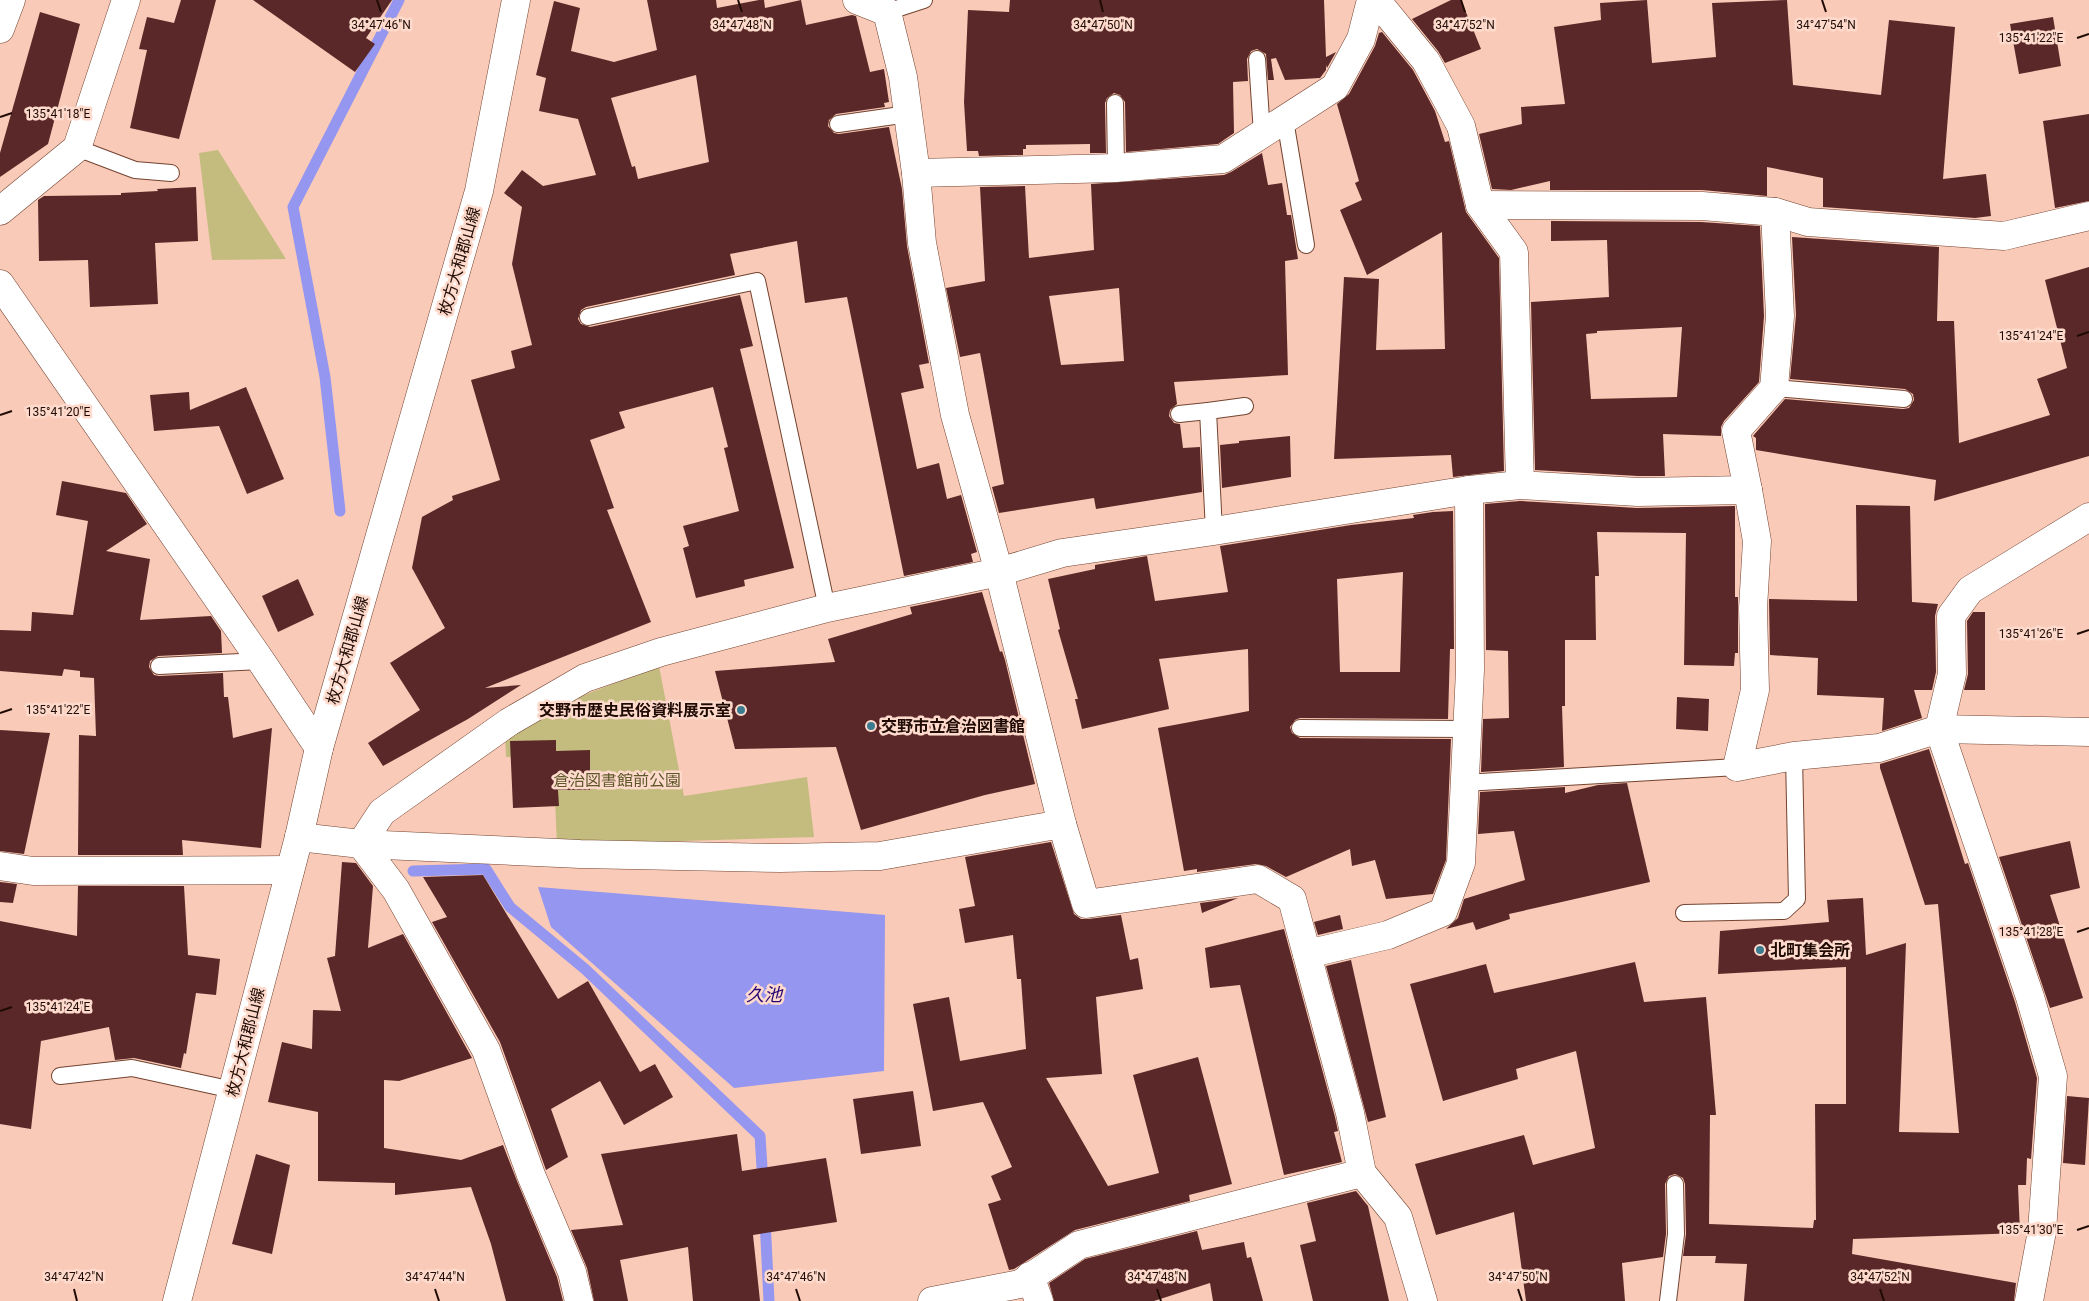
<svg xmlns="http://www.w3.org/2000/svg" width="2089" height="1301" viewBox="0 0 2089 1301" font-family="Roboto,'Noto Sans JP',sans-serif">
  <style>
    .green { fill: #c4bc7e }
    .water { fill: #9596f0 }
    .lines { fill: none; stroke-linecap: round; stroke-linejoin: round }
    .stream { stroke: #9596f0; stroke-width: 11 }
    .building { fill: #5a2828; fill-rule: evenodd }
    .lane-casing { stroke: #744330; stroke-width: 18 }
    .street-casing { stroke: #744330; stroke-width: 29 }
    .secondary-casing { stroke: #744330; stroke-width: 29 }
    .primary-casing { stroke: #744330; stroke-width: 29 }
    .lane { stroke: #fff; stroke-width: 16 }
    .street { stroke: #fff; stroke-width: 28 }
    .secondary { stroke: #fff; stroke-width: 28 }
    .primary { stroke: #fff; stroke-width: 28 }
    .ticks { fill: none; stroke: #1f0b04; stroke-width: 2 }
    .poi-dot { fill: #3c7c90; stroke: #fedacc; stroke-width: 2 }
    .labels { text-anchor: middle; stroke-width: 5; stroke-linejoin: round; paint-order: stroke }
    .street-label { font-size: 16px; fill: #1f0b04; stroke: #fedacc }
    .poi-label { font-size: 16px; font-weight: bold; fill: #1f0b04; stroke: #fedacc; text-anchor: start }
    .park-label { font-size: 16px; fill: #5d572a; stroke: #fedacc }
    .water-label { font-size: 18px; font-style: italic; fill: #250573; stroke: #fedacc }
    .ticks-label { font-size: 12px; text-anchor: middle; fill: #1f0b04; stroke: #fedacc; stroke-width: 5; stroke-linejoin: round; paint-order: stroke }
  </style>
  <rect width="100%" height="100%" fill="#f9cab8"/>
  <g class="green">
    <polygon points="218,150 286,259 212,260 199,153"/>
    <polygon points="659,666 684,796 807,777 814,837 557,845 553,755 506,757 505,735 556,706"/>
  </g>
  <polygon class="water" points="538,887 885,915 884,1071 734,1088 551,927"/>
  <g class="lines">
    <g class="stream">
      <polyline points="340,511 325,377 293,207 399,0"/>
      <polyline points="413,871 486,869 510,907 585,969 760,1136 763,1183"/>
      <polyline points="765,1219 769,1301"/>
    </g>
  </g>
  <g class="building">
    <polygon points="181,0 216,0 179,139 130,128 147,50 139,49 147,17 174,23"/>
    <polygon points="253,0 392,0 366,38 375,44 355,72"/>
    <path d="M647,0h69l1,8 42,-8h5l1,8 36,-8 5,25 46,-10 4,1 14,56 14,-3 5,33 -5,1 1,4 -49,7 -7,6 -1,6 6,7 5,1 50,-7 13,62 5,57 22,117 -10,2 5,23 -23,5 16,76 22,-6 8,36 14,-4 16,57 -6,2 2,8 -69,14 -57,-279 -42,6 -8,-62 -67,13 5,21 -149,32 -5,3 -3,9 3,5 9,3 150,-32 13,51 -13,3 54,219 -50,12 1,6 -49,12 -13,-50 6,-2 -6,-20 56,-15 -15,-63 4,-1 -15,-60 -94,25 6,16 -35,12 24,68 -7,2 44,112 -166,66 36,-3 -53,34 -85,47 -15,-23 52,-33 -30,-47 55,-35 -33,-60 10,-51 31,-17 -1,-4 48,-16 -29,-100 44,-12 -4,-17 21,-6 -20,-81 10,-57 -18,-14 18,-23 21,16 53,-11 -18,-56 -39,-8 7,-33 -10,-3 18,-74 26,7 -9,43 43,11 43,-12zM696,75l13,87 -71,17 -3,-13 -3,1 -21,-69z"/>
    <polygon points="1010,0 1324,0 1326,57 1336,52 1327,68 1326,65 1326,70 1320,78 1285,80 1276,58 1271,59 1274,80 1268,80 1266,54 1257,49 1251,51 1247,59 1248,81 1233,82 1234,133 1218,144 1126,152 1125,102 1120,95 1114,93 1107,98 1105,103 1106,153 1090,153 1090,144 1026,145 1026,149 1023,149 1023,155 979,156 978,151 967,151 964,102 968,10 1009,12"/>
    <polygon points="1451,0 1461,0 1481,49 1445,63 1438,51 1412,19"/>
    <polygon points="1647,0 1652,63 1716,57 1712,3 1787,0 1793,85 1881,95 1889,20 1955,27 1943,179 1986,174 1991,216 1975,218 1823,207 1823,178 1767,167 1767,196 1702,190 1550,190 1550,181 1511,190 1492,189 1479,134 1522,124 1521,107 1565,104 1554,27 1601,20 1600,3"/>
    <polygon points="40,12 80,24 48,144 0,177 0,153"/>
    <polygon points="2053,17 2061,66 2019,74 2010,24"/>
    <polygon points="1382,32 1413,70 1435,111 1445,142 1449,141 1466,212 1499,258 1504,471 1453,477 1451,455 1334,459 1344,277 1379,279 1376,350 1445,349 1442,232 1367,275 1340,210 1362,200 1355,183 1359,181 1337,104 1349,94 1375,46 1379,33"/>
    <polygon points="2089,114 2089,201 2055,208 2043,121"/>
    <path d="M1262,153l6,32 14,-2 5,32h4l7,44 -13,2 3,114 -114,7 3,22 -7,6 -1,6 5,7 6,1 3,24 17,-1 2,45 -106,17 -2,-11 -95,15 -7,-26 12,-3 -24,-131 -20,4 -14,-69 39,-7 -5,-94 45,-1 4,72 65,-8 -3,-66 133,-9 7,-3zM1119,288l5,73 -63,4 -12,-69z"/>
    <polygon points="196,187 198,241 155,243 158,304 90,307 88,260 39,261 38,200 44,196 121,195 121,193 158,191 157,189"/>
    <path d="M1551,221l150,1 59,4 4,90 -5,66 -35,39 -3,6v9l-58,-2 2,42h-27l-103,-6 -4,-168 78,-5 -2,-57 -56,1zM1682,327l-5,70 -86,2 -5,-65 11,-1v-2z"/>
    <polygon points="1792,237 1939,247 1937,321 1954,321 1959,443 2050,415 2037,379 2067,368 2045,280 2089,267 2089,456 1934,501 1936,480 1756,450 1756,438 1753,436 1785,399 1903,409 1909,408 1914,400 1913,394 1905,389 1790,379 1796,315"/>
    <polygon points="246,387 284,479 247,494 219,426 154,431 150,395 189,392 190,410"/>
    <polygon points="1290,436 1291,477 1222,488 1220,445 1239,443 1239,441"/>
    <polygon points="62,481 126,493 147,524 106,551 150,559 140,620 211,616 221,631 222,653 158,656 150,661 149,667 154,675 159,676 223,673 224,697 228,697 233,738 272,728 261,848 182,840 183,855 78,855 79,735 96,736 94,678 80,677 80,671 64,669 62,676 0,671 0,630 31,631 32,612 73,615 88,521 56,515"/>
    <polygon points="1520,501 1637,508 1735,506 1735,597 1738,597 1738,653 1735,653 1734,666 1684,665 1686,533 1597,532 1599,576 1595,576 1596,640 1565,640 1565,706 1562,706 1564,767 1481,772 1483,719 1509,718 1508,651 1486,650 1485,504"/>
    <polygon points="1856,505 1910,506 1912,602 1938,604 1935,616 1936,672 1932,690 1914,690 1922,718 1882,731 1884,698 1817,695 1818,658 1770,655 1769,599 1857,601"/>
    <path d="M1453,511l1,138h-4l-2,70 -148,-1 -5,2 -5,7 2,6 8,5 151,1 -5,121 -13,34 -47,5 -11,-39 -23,6 -2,-17 -64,28 -20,-11 -10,-2 -59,8v-3l-13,2 -26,-143 91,-17 -1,-62 -89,10 10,50 -87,20 -7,-30h3l-20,-69 2,-1 -12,-50 47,-10v-4l52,-9 8,45 73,-9 -8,-46 131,-21 63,-7 -1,-3 20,-3zM1403,572l-3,100h-60l-3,-93z"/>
    <polygon points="298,579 314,615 278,632 262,596"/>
    <polygon points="982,592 1000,652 1002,651 1005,660 1035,784 985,795 861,830 836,747 735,749 715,671 835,662 828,639 912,614 910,607"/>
    <polygon points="1973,612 1985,612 1985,690 1964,690 1968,674 1967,621"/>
    <polygon points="1677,697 1709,699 1708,731 1676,729"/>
    <polygon points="0,730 50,733 24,854 0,851"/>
    <polygon points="556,740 556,751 590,750 590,790 558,790 559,806 513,808 510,741"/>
    <polygon points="1929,749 1965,864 1968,863 2015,1002 2037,1078 2031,1159 2027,1158 2026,1185 2018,1185 2020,1233 1853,1239 1852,1254 2016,1283 2014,1301 1744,1301 1747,1264 1715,1263 1716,1256 1683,1256 1686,1234 1685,1184 1683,1178 1675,1174 1669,1176 1665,1184 1666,1234 1663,1257 1622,1263 1625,1301 1526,1301 1514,1212 1436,1235 1415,1164 1524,1135 1533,1165 1595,1148 1576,1051 1516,1069 1518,1079 1443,1101 1410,984 1486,964 1494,993 1635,962 1644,1002 1706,997 1716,1115 1710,1115 1709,1224 1813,1228 1814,1220 1816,1220 1815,1104 1846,1104 1846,967 1718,974 1720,931 1829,922 1827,900 1863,898 1866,955 1906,943 1899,1132 1959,1133 1938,904 1925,905 1880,768 1880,764"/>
    <polygon points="1627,783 1650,882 1509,914 1510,919 1476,930 1473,922 1446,929 1458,918 1464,899 1525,880 1514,831 1478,834 1480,792 1565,787 1565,793 1598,785"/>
    <polygon points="2070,841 2080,888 2050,895 2083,998 2050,1008 1999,857"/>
    <polygon points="1051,842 1074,914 1081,919 1088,919 1121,915 1130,960 1138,958 1143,989 1096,997 1102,1074 1046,1078 1108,1186 1159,1173 1133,1075 1198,1057 1232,1184 1189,1195 1190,1201 1075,1230 1014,1269 1009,1270 988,1204 1001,1200 991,1176 1012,1167 983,1102 933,1111 913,1004 949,997 960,1061 1026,1049 1021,979 1017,979 1013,935 965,943 959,909 975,906 965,857"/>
    <polygon points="342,862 356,863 373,886 368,948 403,934 472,1058 399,1081 384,1080 384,1148 461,1160 503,1145 517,1181 557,1277 563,1301 506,1301 491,1244 471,1187 395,1195 395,1183 318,1181 318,1112 268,1102 282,1042 312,1049 313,1010 341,1011 327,958 335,956"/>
    <polygon points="483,875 558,999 588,981 640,1072 655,1064 673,1097 624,1125 600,1081 551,1109 568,1157 546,1170 500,1042 432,922 447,917 423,877"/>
    <polygon points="0,882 17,884 13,903 0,902"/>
    <polygon points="78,886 184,886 188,955 220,959 216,995 196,993 186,1054 184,1053 181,1068 134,1058 115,1060 109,1027 41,1041 31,1129 0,1124 0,921 77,936"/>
    <polygon points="1238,898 1202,913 1200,903"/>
    <polygon points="1340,915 1343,929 1318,935 1314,922"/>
    <polygon points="1284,929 1335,1117 1338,1131 1334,1132 1342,1162 1284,1175 1240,985 1210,988 1205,948"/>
    <polygon points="1351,960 1386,1117 1368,1122 1326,966"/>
    <polygon points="913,1091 921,1146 861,1154 853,1099"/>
    <polygon points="2067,1096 2089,1098 2085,1165 2063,1163"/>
    <polygon points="737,1134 742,1171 826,1158 837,1222 753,1235 760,1301 693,1301 688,1247 620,1260 628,1301 594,1301 587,1268 571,1230 623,1225 601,1154"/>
    <polygon points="256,1154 290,1165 272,1254 232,1244"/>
    <polygon points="1356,1191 1368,1206 1389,1301 1313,1301 1300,1245 1316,1241 1307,1203"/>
    <polygon points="1197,1231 1202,1250 1244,1242 1247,1258 1251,1257 1263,1301 1213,1301 1210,1283 1154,1301 1054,1301 1049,1283 1085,1259"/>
  </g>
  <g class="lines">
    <defs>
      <g id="lane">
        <polyline points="885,5 887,12 924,0"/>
        <polyline points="1257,59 1262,134"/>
        <polyline points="1115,103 1116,168"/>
        <polyline points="1285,120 1306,245"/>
        <polyline points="838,124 908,114"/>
        <polyline points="77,148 135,170 171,173"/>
        <polyline points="588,317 757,281 827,608"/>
        <polyline points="1774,388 1904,399"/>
        <polyline points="1179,414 1208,411"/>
        <polyline points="1214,531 1208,411 1245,406"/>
        <polyline points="159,666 261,661"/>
        <polyline points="1300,728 1466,729"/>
        <polyline points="1464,783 1737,767"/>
        <polyline points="1684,913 1784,911 1797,899 1794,756"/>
        <polyline points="60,1076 132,1068 233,1090"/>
        <polyline points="1668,1301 1676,1234 1675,1184"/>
      </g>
      <g id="street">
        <polyline points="857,0 887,12 903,77 916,173 922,243 955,415 999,572 1062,824"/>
        <polyline points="1376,0 1426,61 1461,126 1480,205 1514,252 1520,485"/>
        <polyline points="0,29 11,0"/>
        <polyline points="916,173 1116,168 1223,159 1335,87 1361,39 1371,0"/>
        <polyline points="1480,205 1702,206 1775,212 1808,222 2004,236 2089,216"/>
        <polyline points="0,211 77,148 126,0"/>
        <polyline points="1748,490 1736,431 1774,388 1780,316 1775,212"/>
        <polyline points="299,837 361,844 580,854 780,858 880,856 1062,824 1086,904 1258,879 1292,899 1350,1113 1362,1173 1398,1217 1423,1301"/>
        <polyline points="0,866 33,871 290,870"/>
        <polyline points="1307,954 1388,935 1443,912 1461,863 1470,670 1469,490"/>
        <polyline points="1030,1276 1039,1301"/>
        <polyline points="579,1301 572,1272 531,1175 486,1050 396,890 361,844 382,812 509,722 585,678 661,652 827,608 999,572 1062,553 1214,531 1469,490 1520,485 1638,492 1748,490 1757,541 1753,608 1755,690 1737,767 1794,756 1879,748 1939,729 2089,732"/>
        <polyline points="932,1301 1020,1284 1079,1245 1362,1173"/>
        <polyline points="2029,1301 2042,1231 2053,1076 2030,997 1939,729 1952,674 1951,616 1970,590 2089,517"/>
      </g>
      <polyline id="secondary" points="0,284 261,661 319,748"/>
      <polyline id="primary" points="177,1301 299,837 319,748 479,191 516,0"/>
    </defs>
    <use href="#lane" class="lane-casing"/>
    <use href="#street" class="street-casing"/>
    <use href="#secondary" class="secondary-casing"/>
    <use href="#primary" class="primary-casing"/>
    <use href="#lane" class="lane"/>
    <use href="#street" class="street"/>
    <use href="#secondary" class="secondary"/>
    <use href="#primary" class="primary"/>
  </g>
  <path class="ticks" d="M377,0l4,12M738,0l4,12M1100,0l3,12M1461,0l4,12M1822,0l4,12M2077,38l12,-4M0,117l12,-4M2077,336l12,-4M0,415l12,-4M2077,634l12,-4M0,713l12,-4M2077,932l12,-4M0,1011l12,-4M2077,1230l12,-4M74,1289l3,12M435,1289l4,12M796,1289l4,12M1157,1289l4,12M1518,1289l4,12M1880,1289l4,12"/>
  <g class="poi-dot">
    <circle cx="741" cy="710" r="5"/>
    <circle cx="871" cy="726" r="5"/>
    <circle cx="1760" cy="950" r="5"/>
  </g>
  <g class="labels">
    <g class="street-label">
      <text transform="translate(459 261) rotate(-74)" y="6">枚方大和郡山線</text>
      <text transform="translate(347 650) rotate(-74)" y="6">枚方大和郡山線</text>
      <text transform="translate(245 1042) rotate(-76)" y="6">枚方大和郡山線</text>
    </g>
    <g class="poi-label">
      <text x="731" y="716" text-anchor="end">交野市歴史民俗資料展示室</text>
      <text x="881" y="732">交野市立倉治図書館</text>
      <text x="1770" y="956">北町集会所</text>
    </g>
    <g class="park-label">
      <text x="617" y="786">倉治図書館前公園</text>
    </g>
    <g class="water-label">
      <text x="764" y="1001">久池</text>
    </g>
  </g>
  <g class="ticks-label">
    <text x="381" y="29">34°47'46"N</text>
    <text x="742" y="29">34°47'48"N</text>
    <text x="1103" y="29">34°47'50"N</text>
    <text x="1465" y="29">34°47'52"N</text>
    <text x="1826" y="29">34°47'54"N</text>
    <text x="2031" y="42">135°41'22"E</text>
    <text x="58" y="118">135°41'18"E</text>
    <text x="2031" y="340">135°41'24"E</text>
    <text x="58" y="416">135°41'20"E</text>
    <text x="2031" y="638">135°41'26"E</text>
    <text x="58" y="714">135°41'22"E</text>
    <text x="2031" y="936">135°41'28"E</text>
    <text x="58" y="1011">135°41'24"E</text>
    <text x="2031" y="1234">135°41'30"E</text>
    <text x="74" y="1281">34°47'42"N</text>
    <text x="435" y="1281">34°47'44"N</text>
    <text x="796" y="1281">34°47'46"N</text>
    <text x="1157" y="1281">34°47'48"N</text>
    <text x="1518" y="1281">34°47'50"N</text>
    <text x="1880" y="1281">34°47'52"N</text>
  </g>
</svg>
